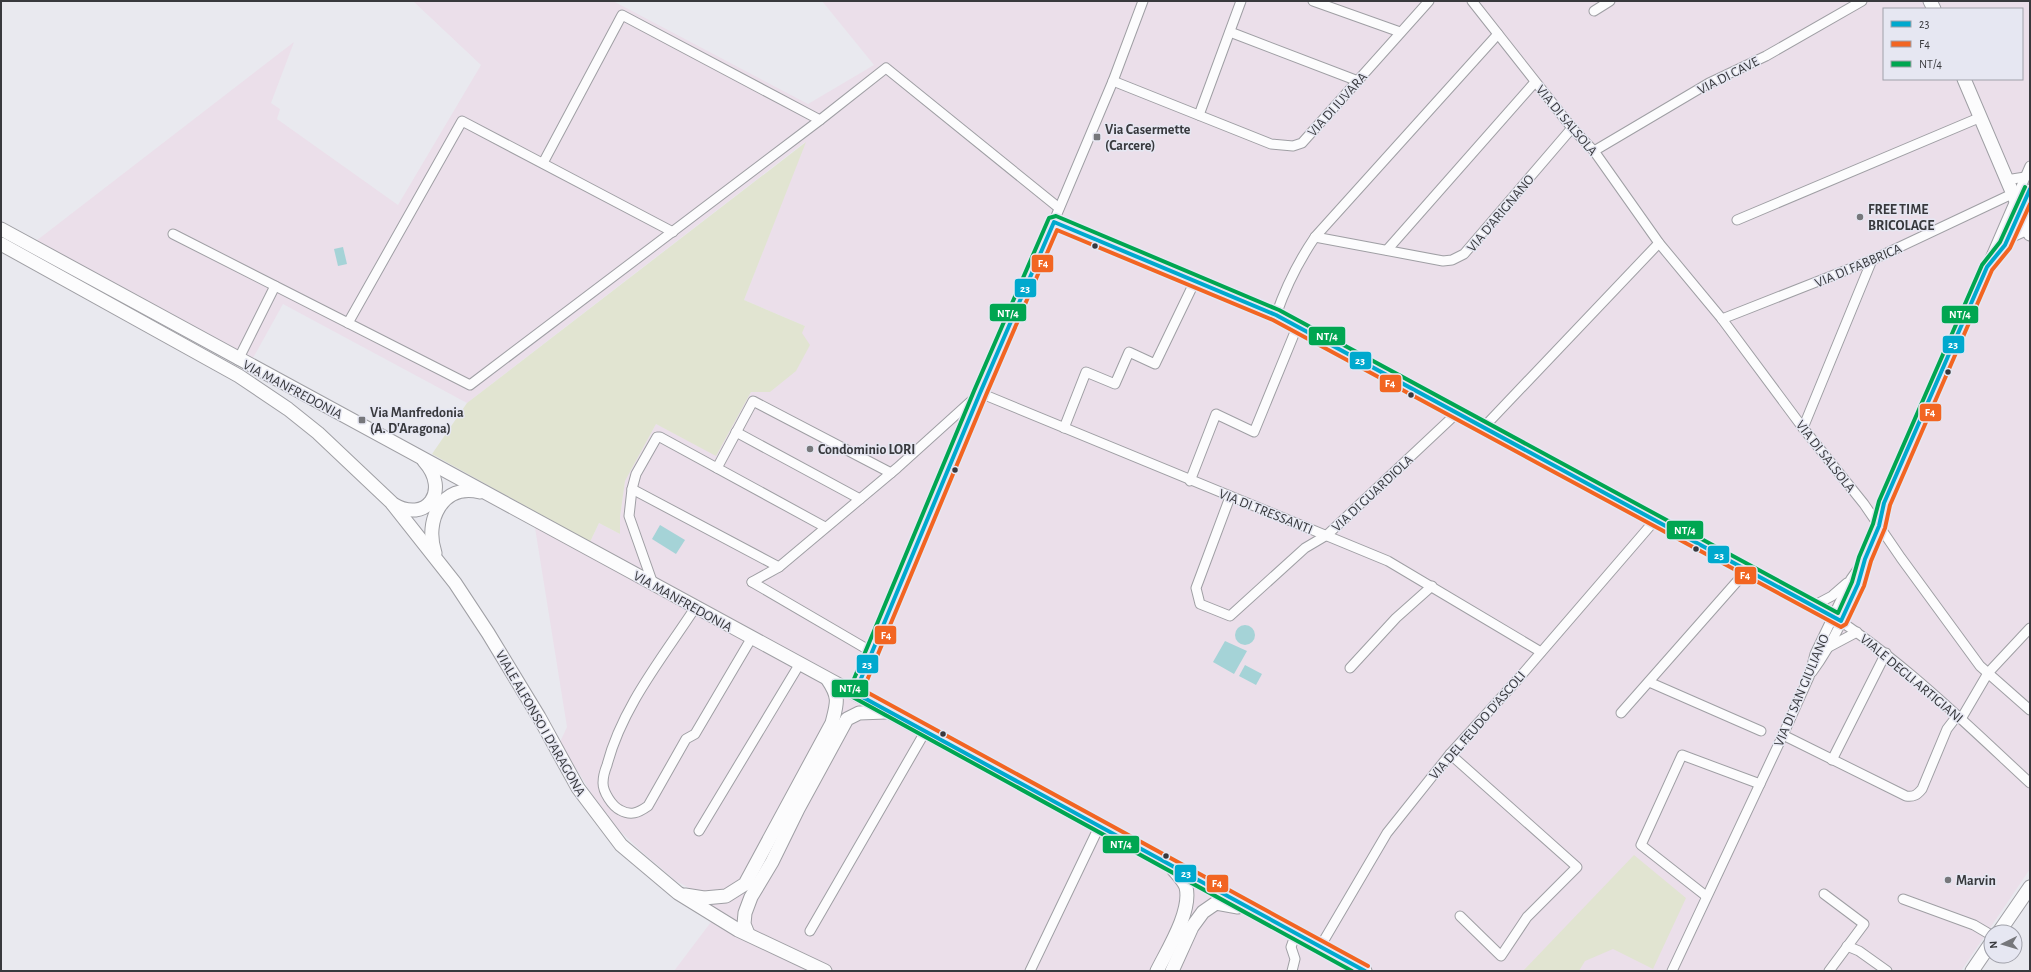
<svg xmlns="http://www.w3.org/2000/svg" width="2031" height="972" viewBox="0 0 2031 972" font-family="'Alegreya Sans',sans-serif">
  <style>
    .industrial { fill: #ebdfea; fill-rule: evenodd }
    .green { fill: #e1e4d1 }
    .water { fill: #a5d3d7 }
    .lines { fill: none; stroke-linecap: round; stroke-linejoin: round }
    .street-casing { stroke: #9f9fa4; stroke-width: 11 }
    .secondary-casing { stroke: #9f9fa4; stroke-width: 15 }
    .street { stroke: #fcfcfd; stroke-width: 9 }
    .secondary { stroke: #fcfcfd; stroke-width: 13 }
    .bus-1-casing { stroke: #e6e7f2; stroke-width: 7 }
    .bus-2-casing { stroke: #e6e7f2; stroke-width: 7 }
    .bus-3-casing { stroke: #e6e7f2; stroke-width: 7 }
    .bus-1 { stroke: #00a9ce; stroke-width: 4 }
    .bus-2 { stroke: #f26522; stroke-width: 4 }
    .bus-3 { stroke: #00a651; stroke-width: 4 }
    .poi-dot { fill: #76777b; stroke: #e6e7f2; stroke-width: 1.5 }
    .bus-dot { fill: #38393d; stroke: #e6e7f2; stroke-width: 1.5 }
    .labels { text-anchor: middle; stroke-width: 3; stroke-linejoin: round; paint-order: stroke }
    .street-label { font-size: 14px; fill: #38393d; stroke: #e6e7f2 }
    .poi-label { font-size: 14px; font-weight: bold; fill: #38393d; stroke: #e6e7f2; text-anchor: start }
    .line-badge { stroke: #e6e7f2; stroke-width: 1.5 }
    .badge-label { font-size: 11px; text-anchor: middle; font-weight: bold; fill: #fff }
  </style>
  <rect width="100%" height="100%" fill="#e9e9ef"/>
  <path class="industrial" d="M413,1h200l195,103 66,-39 -52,-64h1208v868l-69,102h-1287l37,-49 -14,-30 -21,-11 -35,-30 -22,-21 -26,-34 -33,-54 7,-15 -35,-218 58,33 9,-19 21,11v-17l5,-36 31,-57 60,31 35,-63h19l35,-66 -61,-26 61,-158 -338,261 -184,-99 -30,54 -217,-117 258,-199 -23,61 9,6 -3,10 121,86 83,-140zM1884,9h138v70h-138z"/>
  <g class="green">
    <polygon points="806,142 744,300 805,326 802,333 810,345 796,371 770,392 751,392 716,456 656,424 625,481 620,517 620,534 599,523 590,542 432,454 467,403"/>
    <polygon points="1634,855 1686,898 1653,969 1613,949 1585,961 1579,971 1523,971"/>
  </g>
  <g class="water">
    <polygon points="343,247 347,264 338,266 334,249"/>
    <polygon points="660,525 685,540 676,554 652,539"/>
    <circle cx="1245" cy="635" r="10"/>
    <polygon points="1225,641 1247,651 1234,674 1213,662"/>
    <polygon points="1245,665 1262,674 1256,685 1239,676"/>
  </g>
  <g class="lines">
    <defs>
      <g id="street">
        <polyline points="1313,1 1400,32"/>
        <polyline points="1472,1 1572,128 1594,151 1659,243 1722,319 1803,428 1864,504 1901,558 1980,666 2030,710"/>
        <polyline points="1594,11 1610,1"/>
        <polyline points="1230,32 1358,81"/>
        <polyline points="1113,81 1271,144 1293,146 1302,143 1429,1"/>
        <polyline points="1199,115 1241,1"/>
        <polyline points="1594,151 1709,83 1766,56 1862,1"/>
        <polyline points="543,163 622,15 820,120"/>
        <polyline points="2006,180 2025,177"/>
        <polyline points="1737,220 1981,117"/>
        <path d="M1054,222l222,93 539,290c80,48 147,115 215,178"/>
        <polyline points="173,234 470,385 820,120 886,68 1059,208"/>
        <polyline points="1315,237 1443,261 1452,260 1464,254 1572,128"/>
        <polyline points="2008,239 2028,230"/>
        <polyline points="1387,250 1535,82"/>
        <polyline points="1992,261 2005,245 2030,189"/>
        <path d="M1276,315c10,-29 22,-53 39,-78l183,-203"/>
        <polyline points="1722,319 1872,260 2012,194"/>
        <polyline points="348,323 462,121 673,232"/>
        <polyline points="238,360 275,286"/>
        <polyline points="1484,427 1659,243"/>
        <polyline points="1064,428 1086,372 1115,384 1129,352 1155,364 1195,281"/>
        <polyline points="1803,428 1872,260"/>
        <polyline points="736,432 860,499"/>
        <polyline points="717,468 753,401 891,473"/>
        <polyline points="1190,481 1216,414 1254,432 1297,327"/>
        <polyline points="632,489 779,567"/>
        <polyline points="1230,497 1196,588 1200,604 1230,616 1305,548 1327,535 1458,412"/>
        <polyline points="752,582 779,567 897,468 980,393 1388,561 1541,652"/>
        <polyline points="752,582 872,652"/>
        <polyline points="653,584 629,516 632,489 636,474 657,437 660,437 825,527"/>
        <polyline points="1815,605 1832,596 1847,583"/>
        <path d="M695,608c-32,49 -73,99 -88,157 -2,5 -4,12 -4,18 0,9 9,23 17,27 11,6 18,3 28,-4l38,-67 9,-5 56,-95"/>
        <polyline points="1827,648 1857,632"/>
        <polyline points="1350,668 1396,618 1432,586"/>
        <path d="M1812,672c20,-27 42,-72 51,-105"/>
        <polyline points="1649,682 1761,731"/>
        <polyline points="855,693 1113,81 1143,1"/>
        <polyline points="1621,713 1748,569"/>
        <polyline points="1961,719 1988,673 2030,628"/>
        <path d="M1783,735l123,61c8,1 11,-1 16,-7l25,-60 10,-13"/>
        <polyline points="1450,754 1577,867 1527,917 1501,956 1460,916"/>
        <polyline points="1832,760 1886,653"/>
        <polyline points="699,831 799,665"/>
        <polyline points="1824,894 1864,924 1829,971"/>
        <polyline points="1706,896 1641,845 1682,755 1760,784"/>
        <polyline points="1903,899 1974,925 1991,935"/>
        <polyline points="810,931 925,732"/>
        <polyline points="1847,946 1859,951 1887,971"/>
        <polyline points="1320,947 1387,833 1450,754 1519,678 1656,519"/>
        <polyline points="1030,971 1099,827"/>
        <polyline points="1292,971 1295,959 1291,947 1296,933"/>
        <polyline points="1672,971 1783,735 1809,677 1815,654 1851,579 1865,559 1879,526 1884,503 2030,166"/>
      </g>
      <g id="secondary">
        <polyline points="1930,1 1934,9"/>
        <polyline points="1964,79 2030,234"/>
        <polyline points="1,229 1365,971"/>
        <polyline points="1,244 239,376 288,409 318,433 391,502 455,583 488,633 539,717 578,788 621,845 678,893 738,930 825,971"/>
        <path d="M393,504c33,20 58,-13 31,-43"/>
        <path d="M435,553c-11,-32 7,-70 45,-61"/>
        <path d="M685,895l19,3 22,-2 19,-12 87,-161c5,-20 8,-25 -4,-43"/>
        <polyline points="1999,932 2030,887"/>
        <polyline points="748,934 744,924 745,913 751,897 772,862 798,809 847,719 859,713 886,712"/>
        <path d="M1157,971c11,-22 35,-60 29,-84 -2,-6 -9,-13 -13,-18"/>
        <polyline points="1172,971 1192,927 1203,912 1216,903 1238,907"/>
        <polyline points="1972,971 1991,943"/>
      </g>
    </defs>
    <use href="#street" class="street-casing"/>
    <use href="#secondary" class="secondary-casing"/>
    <use href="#street" class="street"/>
    <use href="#secondary" class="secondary"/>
    <defs>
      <polyline id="bus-1" points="1365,971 855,693 980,393 1054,222 1276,315 1841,621 1858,584 1865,559 1879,526 1884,503 1987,267 2005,245 2030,189"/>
      <polyline id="bus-2" points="1368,966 863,690 986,395 1057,230 1273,320 1841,627 1846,624 1864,586 1871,561 1885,528 1890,505 1992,270 2010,248 2030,204"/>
      <polyline id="bus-3" points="1352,971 849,695 849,691 974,391 1049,218 1056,216 1279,310 1838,613 1852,582 1859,557 1873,524 1879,501 1982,265 2000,242 2025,187"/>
    </defs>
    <use href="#bus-1" class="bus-1-casing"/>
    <use href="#bus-2" class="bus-2-casing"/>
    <use href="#bus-3" class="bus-3-casing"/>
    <use href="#bus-1" class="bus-1"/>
    <use href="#bus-2" class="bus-2"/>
    <use href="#bus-3" class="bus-3"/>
  </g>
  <g class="poi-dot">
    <rect x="1093" y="133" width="8" height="8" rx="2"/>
    <circle cx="1860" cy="217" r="4"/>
    <rect x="358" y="416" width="8" height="8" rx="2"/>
    <circle cx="810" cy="449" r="4"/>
    <circle cx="1948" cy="880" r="4"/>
  </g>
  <g class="bus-dot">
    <circle cx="1095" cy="246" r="3.5"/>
    <circle cx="1948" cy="372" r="3.5"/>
    <circle cx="1411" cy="395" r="3.5"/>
    <circle cx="955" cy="470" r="3.5"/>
    <circle cx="1696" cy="549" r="3.5"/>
    <circle cx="943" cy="734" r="3.5"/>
    <circle cx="1166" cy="856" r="3.5"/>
  </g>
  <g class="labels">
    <g class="street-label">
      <text transform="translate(1728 75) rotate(-27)" y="5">VIA DI CAVE</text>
      <text transform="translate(1337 104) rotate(-48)" y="5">VIA DI IUVARA</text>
      <text transform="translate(1567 120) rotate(50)" y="5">VIA DI SALSOLA</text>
      <text transform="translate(1500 213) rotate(-50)" y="5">VIA D'ARIGNANO</text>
      <text transform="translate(1858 265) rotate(-23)" y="5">VIA DI FABBRICA</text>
      <text transform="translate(293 389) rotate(28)" y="5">VIA MANFREDONIA</text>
      <text transform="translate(1826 456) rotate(52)" y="5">VIA DI SALSOLA</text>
      <text transform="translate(1372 493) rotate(-43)" y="5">VIA DI GUARDIOLA</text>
      <text transform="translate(1266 511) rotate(22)" y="5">VIA DI TRESSANTI</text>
      <text transform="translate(683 601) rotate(29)" y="5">VIA MANFREDONIA</text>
      <text transform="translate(1912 678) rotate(40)" y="5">VIALE DEGLI ARTIGIANI</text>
      <text transform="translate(1801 690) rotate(-67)" y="5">VIA DI SAN GIULIANO</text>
      <text transform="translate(541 723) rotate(60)" y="5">VIALE ALFONSO I D'ARAGONA</text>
      <text transform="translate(1477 725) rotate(-49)" y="5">VIA DEL FEUDO D'ASCOLI</text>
    </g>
    <g class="poi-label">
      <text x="1105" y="134">Via Casermette<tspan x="1105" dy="16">(Carcere)</tspan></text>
      <text x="1868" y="214">FREE TIME<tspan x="1868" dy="16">BRICOLAGE</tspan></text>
      <text x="370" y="417">Via Manfredonia<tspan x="370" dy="16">(A. D'Aragona)</tspan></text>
      <text x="818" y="454">Condominio LORI</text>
      <text x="1956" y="885">Marvin</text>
    </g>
  </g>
  <g class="line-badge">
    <rect x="1031" y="254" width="23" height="19" rx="4" fill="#f26522"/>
    <rect x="1014" y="278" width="23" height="20" rx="4" fill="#00a9ce"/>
    <rect x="989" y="303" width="38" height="19" rx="4" fill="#00a651"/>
    <rect x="1941" y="305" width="38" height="19" rx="4" fill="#00a651"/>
    <rect x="1308" y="326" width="38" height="20" rx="4" fill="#00a651"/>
    <rect x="1942" y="335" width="23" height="19" rx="4" fill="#00a9ce"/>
    <rect x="1349" y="351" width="23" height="19" rx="4" fill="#00a9ce"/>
    <rect x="1379" y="374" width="23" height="19" rx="4" fill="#f26522"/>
    <rect x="1919" y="403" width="23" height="19" rx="4" fill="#f26522"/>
    <rect x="1666" y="520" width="38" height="20" rx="4" fill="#00a651"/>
    <rect x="1707" y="545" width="23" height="19" rx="4" fill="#00a9ce"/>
    <rect x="1734" y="566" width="23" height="19" rx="4" fill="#f26522"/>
    <rect x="874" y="625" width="23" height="20" rx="4" fill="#f26522"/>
    <rect x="856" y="654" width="23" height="20" rx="4" fill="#00a9ce"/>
    <rect x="831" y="679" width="38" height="19" rx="4" fill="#00a651"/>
    <rect x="1102" y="835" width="38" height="19" rx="4" fill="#00a651"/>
    <rect x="1174" y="864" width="23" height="19" rx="4" fill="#00a9ce"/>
    <rect x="1206" y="874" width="23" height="19" rx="4" fill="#f26522"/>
  </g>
  <g class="badge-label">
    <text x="1043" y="267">F4</text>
    <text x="1025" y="292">23</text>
    <text x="1008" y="317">NT/4</text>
    <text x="1960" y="318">NT/4</text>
    <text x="1327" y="340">NT/4</text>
    <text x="1953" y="348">23</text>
    <text x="1360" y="364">23</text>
    <text x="1390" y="387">F4</text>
    <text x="1930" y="416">F4</text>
    <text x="1685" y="534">NT/4</text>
    <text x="1719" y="559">23</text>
    <text x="1745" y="579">F4</text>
    <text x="886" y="639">F4</text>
    <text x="867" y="668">23</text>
    <text x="850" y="692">NT/4</text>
    <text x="1121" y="848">NT/4</text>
    <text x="1186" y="877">23</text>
    <text x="1217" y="887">F4</text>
  </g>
  <rect width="2031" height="972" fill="none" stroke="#38393d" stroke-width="4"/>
  <rect x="1883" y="8" width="140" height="72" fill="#e6e7f2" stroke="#a0a1aa"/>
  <rect x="1891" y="21" width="20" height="6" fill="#00a9ce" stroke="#a0a1aa"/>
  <text x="1919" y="28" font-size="12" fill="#38393d">23</text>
  <rect x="1891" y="41" width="20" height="6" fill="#f26522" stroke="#a0a1aa"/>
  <text x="1919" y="48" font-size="12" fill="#38393d">F4</text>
  <rect x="1891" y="61" width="20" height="6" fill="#00a651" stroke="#a0a1aa"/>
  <text x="1919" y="68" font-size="12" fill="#38393d">NT/4</text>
  <g transform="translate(2003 944) rotate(265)"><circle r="19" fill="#e6e7f2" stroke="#a0a1aa"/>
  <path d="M0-3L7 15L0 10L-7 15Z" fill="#76777b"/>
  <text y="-6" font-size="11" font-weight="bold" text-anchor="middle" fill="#38393d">N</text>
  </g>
</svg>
